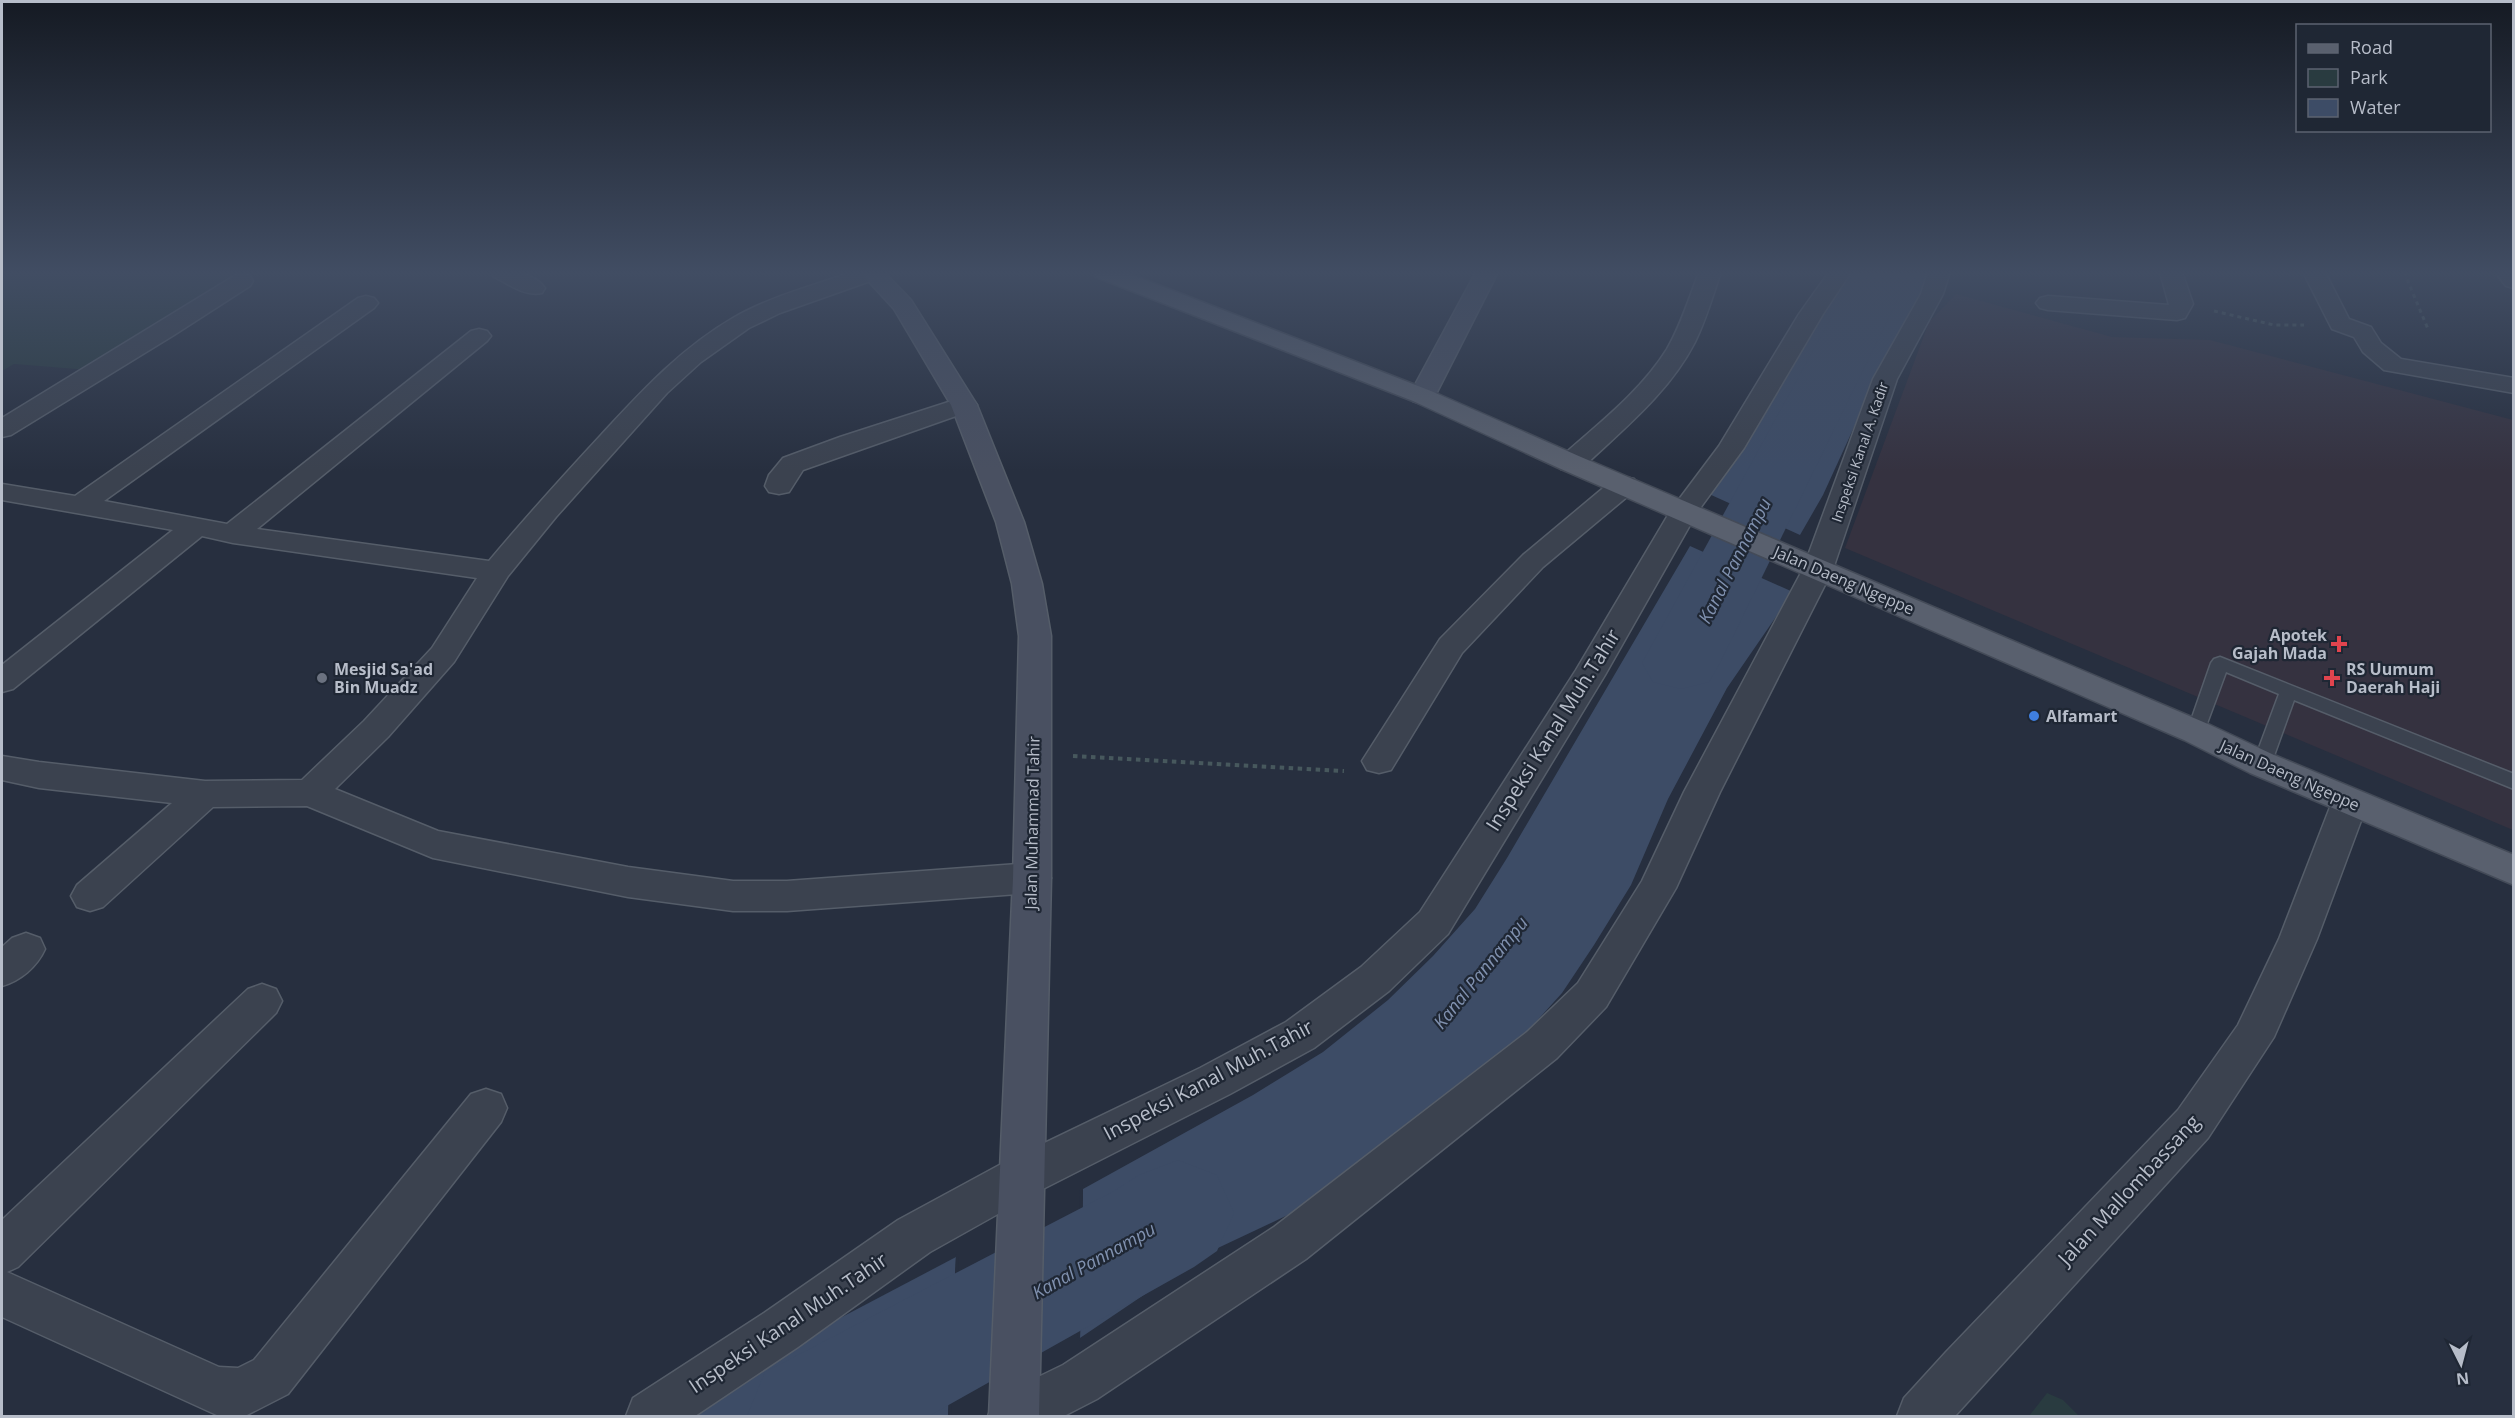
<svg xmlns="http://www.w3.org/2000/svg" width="2515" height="1418" viewBox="0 0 2515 1418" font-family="'Open Sans',sans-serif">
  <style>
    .medical { fill: #353240 }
    .green { fill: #293b40 }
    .water { fill: #3d4c66 }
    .pier { fill: #272f3f }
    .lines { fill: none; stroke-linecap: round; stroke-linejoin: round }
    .river { fill: #3d4c66; fill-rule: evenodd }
    .lane-casing { stroke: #555d69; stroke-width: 3 }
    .street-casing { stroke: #555d69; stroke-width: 3 }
    .secondary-casing { stroke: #555d69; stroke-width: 3 }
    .primary-casing { stroke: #444b58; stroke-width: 3 }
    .path-far1 { stroke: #47585d; stroke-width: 3; stroke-dasharray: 4 4; stroke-linecap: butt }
    .path { stroke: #47585d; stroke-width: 4; stroke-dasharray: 4.5 4.5; stroke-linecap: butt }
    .lane { fill: #3b424f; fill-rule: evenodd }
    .street { fill: #3b424f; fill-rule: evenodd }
    .secondary { fill: #495061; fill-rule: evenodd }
    .primary { fill: #59606e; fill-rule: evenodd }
    .health-dot { fill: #e0444e; stroke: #1f2734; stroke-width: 2 }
    .worship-dot { fill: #6b7280; stroke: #1f2734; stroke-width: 2 }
    .shop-dot { fill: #3f7fe0; stroke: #1f2734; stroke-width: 2 }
    .labels { text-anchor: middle; stroke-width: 4.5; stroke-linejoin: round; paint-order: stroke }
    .far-street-label { font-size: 14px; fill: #b7bdc9; stroke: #1f2734 }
    .street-label { font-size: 16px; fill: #b7bdc9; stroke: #1f2734 }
    .poi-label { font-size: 16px; font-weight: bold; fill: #b7bdc9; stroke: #1f2734; text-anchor: start }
    .water-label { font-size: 18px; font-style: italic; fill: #8091af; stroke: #1f2734 }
    .near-street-label { font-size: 20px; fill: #b7bdc9; stroke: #1f2734 }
  </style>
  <rect width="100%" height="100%" fill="#272f3f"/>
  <polygon class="medical" points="1956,294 2112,337 2210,340 2513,420 2513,830 1845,548 1929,322"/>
  <g class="green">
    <polygon points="12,272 241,272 89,370 14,364 2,371 2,278"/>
    <polygon points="2047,1393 2063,1400 2079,1416 2029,1416"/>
  </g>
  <g class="water">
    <polygon points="1846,272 1935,272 1865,403 1823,495 1800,535 1709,494 1748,442"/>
    <polygon points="1690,546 1793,592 1727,688 1668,799 1631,885 1594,945 1562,993 1516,1044 1326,1190 1292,1213 1203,1255 1080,1338 1083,1189 1253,1095 1323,1052 1388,1000 1433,956 1475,909 1507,858"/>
    <polygon points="956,1257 948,1415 676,1416 825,1326"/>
  </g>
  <g class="pier">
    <polygon points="1083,1185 1083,1189 1080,1341 1077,1337 1080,1189"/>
    <polygon points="956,1254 959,1258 951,1415 948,1416"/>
  </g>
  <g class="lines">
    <g class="river">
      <polygon points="1856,272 1911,272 1720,663 1709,682 1681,689 1653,682 1642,663"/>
      <polygon points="1178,1160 1217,1175 1234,1213 1217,1251 1194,1267 929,1416 747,1416 765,1372 1114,1191 1139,1175"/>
    </g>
    <defs>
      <polygon id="lane" points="2220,657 2514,774 2514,789 2294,700 2271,764 2269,769 2262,771 2255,769 2253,764 2279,694 2226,672 2202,737 2196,738 2190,737 2187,732 2211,663 2214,659"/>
      <g id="street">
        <path d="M491,272c19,0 42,-1 54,16l-3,5c-17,4 -33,-9 -48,-16z"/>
        <path d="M852,272l30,1 -3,5 -99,35 -31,15 -48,34 -34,31 -111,124 -48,59 -54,86 -66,75 -53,52 103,42 190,36 105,14h54l245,-18 13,5 6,10 -6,10 -13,5 -245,18h-54l-105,-14 -195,-39 -126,-52 -94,1 -110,100 -13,4 -13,-4 -6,-11 6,-11 95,-82 -133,-15 -37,-8v-24l37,6 166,19 97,-1 62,-59 68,-73 45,-70 -244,-35 -31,-7 -189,153 -11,3v-27l171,-135 -171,-30v-16l73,12 283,-198 8,-2 8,2 4,5 -4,5 -270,193 123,23 244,-193 8,-2 8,2 4,5 -4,5 -230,188 232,32c36,-43 74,-85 112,-126 40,-43 80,-87 132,-117 36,-21 79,-32 119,-46z"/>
        <path d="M1699,272h22c-8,23 -15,48 -26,70 -26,51 -73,88 -114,127l-10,2 -10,-2 -3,-6 3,-6c37,-33 80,-66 106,-108 14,-24 22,-51 32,-77z"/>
        <polygon points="1829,272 1851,272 1823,314 1744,448 1698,511 1605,675 1448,934 1389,991 1314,1048 1230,1094 1037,1192 930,1252 798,1347 695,1416 626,1416 633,1398 764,1313 898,1220 1005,1162 1200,1068 1286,1022 1361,967 1420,912 1576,670 1671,510 1719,446 1799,314"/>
        <polygon points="1928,272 1950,272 1943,294 1897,379 1833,569 1720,792 1676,888 1606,1007 1557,1058 1306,1259 1097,1399 1064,1416 988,1416 995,1398 1063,1365 1274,1227 1527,1032 1578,983 1642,881 1684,792 1803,569 1873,379 1921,294"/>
        <polygon points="2160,272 2182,272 2193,304 2185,318 2177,320 2048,310 2040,308 2036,303 2040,298 2048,296 2169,305"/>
        <polygon points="2303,272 2325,272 2349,319 2371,327 2381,343 2401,359 2514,378 2514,393 2384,370 2363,352 2354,337 2332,329"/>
        <polygon points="2495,272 2514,272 2514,288 2506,286"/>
        <polygon points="242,274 250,276 253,281 250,286 174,335 11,435 2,437 2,418 234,276"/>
        <polygon points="964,397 973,400 977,405 973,410 803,470 789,492 779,494 769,492 765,486 769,475 783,458 840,437"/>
        <polygon points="1624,477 1634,479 1638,485 1634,491 1543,567 1462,653 1391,770 1379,773 1367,770 1362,761 1440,639 1523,555 1614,479"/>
        <polygon points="2350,789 2362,793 2368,802 2317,939 2274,1037 2208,1138 1955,1416 1897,1416 1904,1398 1946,1352 2178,1110 2238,1025 2279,939 2332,802 2338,793"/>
        <path d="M26,933l14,5 5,11c-8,18 -25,32 -43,37v-39l10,-9z"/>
        <polygon points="262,984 276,989 282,1001 276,1013 18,1267 7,1272 219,1367 238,1368 254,1360 471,1094 486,1089 501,1094 507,1108 501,1122 288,1394 245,1416 219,1416 2,1317 2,1220 248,989"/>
      </g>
      <g id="secondary">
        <polygon points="860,272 884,272 911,300 977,405 1024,522 1042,584 1051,636 1051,878 1039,1416 989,1416 1013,878 1019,636 1012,584 996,522 951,405 894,309"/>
        <polygon points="1476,272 1498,272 1435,396 1431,401 1422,404 1413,401 1409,396"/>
      </g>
      <polygon id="primary" points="1093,272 1125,272 1431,391 1581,457 2208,724 2274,755 2514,855 2514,885 2250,773 2184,740 1561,469 1413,401 1096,277"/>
    </defs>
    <use href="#lane" class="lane-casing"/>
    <use href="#street" class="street-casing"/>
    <use href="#secondary" class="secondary-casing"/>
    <use href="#primary" class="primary-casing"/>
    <g class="path-far1">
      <polyline points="2404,272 2428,329"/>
      <polyline points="2214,311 2274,325 2304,325"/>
    </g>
    <polyline class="path" points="1073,756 1344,771"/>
    <use href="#lane" class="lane"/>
    <use href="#street" class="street"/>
    <use href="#secondary" class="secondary"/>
    <use href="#primary" class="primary"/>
  </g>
  <linearGradient id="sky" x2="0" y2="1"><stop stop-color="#151a23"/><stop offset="0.58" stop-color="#414d63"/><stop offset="1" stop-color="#414d63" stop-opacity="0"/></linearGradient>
  <rect width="2515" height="471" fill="url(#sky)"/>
  <g class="health-dot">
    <path d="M2336 635h6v6h6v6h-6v6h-6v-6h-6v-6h6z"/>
    <path d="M2329 669h6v6h6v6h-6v6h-6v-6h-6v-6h6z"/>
  </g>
  <circle class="worship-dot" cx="322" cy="678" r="6"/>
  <circle class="shop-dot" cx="2034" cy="716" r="6"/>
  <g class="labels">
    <g class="far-street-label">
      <text transform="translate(1860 452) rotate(-71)" y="5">Inspeksi Kanal A. Kadir</text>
    </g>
    <g class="street-label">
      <text transform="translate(1844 580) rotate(23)" y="6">Jalan Daeng Ngeppe</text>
      <text transform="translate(2290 775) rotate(24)" y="6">Jalan Daeng Ngeppe</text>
      <text transform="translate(1032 823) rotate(-89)" y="6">Jalan Muhammad Tahir</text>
    </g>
    <g class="poi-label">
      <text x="2327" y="641" text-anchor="end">Apotek<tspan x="2327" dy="18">Gajah Mada</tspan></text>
      <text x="334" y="675">Mesjid Sa'ad<tspan x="334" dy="18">Bin Muadz</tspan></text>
      <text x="2346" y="675">RS Uumum<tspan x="2346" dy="18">Daerah Haji</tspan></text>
      <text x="2046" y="722">Alfamart</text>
    </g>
    <g class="water-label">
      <text transform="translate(1735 561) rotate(-63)" y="6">Kanal Pannampu</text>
      <text transform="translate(1481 973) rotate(-51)" y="6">Kanal Pannampu</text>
      <text transform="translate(1094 1261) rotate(-29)" y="6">Kanal Pannampu</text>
    </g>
    <g class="near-street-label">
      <text transform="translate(1553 730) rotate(-58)" y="7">Inspeksi Kanal Muh.Tahir</text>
      <text transform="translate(1208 1080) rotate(-28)" y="7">Inspeksi Kanal Muh.Tahir</text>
      <text transform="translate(2129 1190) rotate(-47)" y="7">Jalan Mallombassang</text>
      <text transform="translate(788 1323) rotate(-34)" y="7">Inspeksi Kanal Muh.Tahir</text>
    </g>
  </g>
  <rect width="2515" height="1418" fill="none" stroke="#b7bdc9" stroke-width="6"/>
  <rect x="2296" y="24" width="195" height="108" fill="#1f2734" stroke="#5c6370" stroke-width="1.5"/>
  <rect x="2308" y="44" width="30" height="9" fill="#59606e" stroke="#5c6370" stroke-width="1.5"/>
  <text x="2350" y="54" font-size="18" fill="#b7bdc9">Road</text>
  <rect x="2308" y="69" width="30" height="18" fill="#293b40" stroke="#5c6370" stroke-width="1.5"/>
  <text x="2350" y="84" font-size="18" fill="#b7bdc9">Park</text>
  <rect x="2308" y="99" width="30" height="18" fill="#3d4c66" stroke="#5c6370" stroke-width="1.5"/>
  <text x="2350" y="114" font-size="18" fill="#b7bdc9">Water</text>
  <g transform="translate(2461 1364) rotate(174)" stroke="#1f2734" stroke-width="4.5" paint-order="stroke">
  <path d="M0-4.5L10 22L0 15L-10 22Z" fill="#b7bdc9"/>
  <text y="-9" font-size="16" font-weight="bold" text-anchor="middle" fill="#b7bdc9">N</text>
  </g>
</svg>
